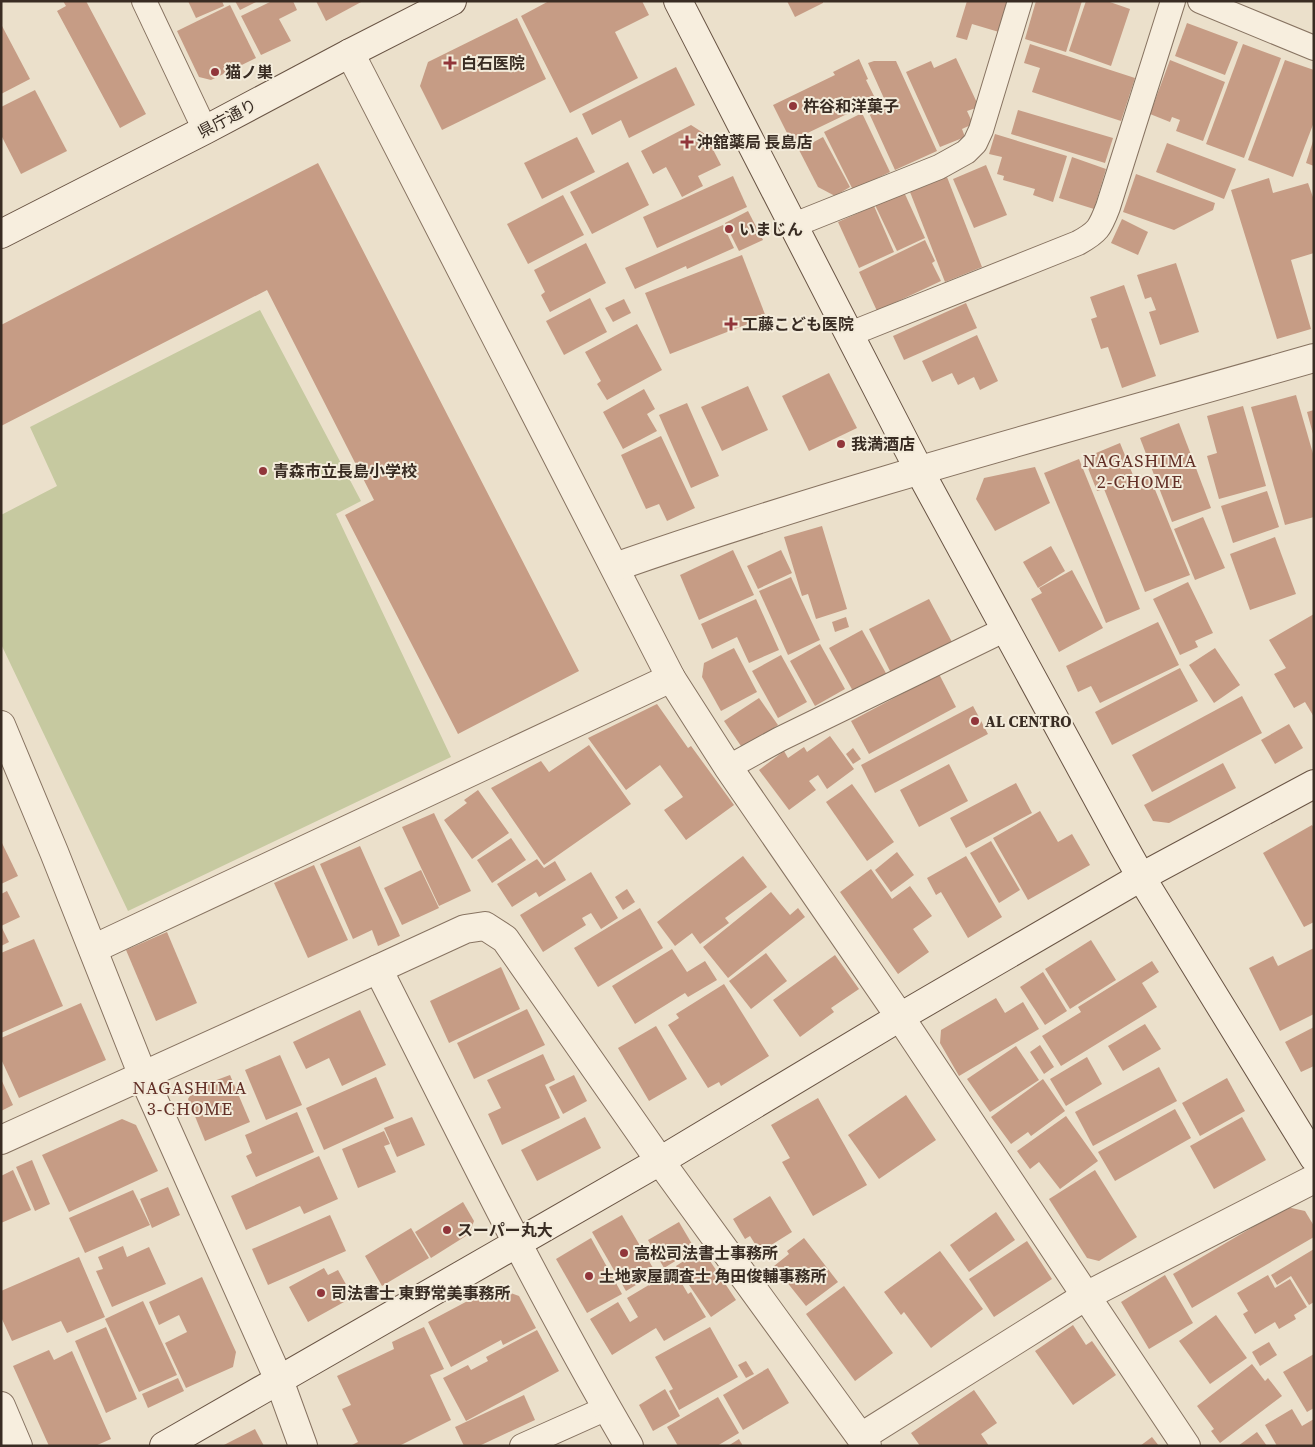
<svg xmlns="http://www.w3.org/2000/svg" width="1315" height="1447" viewBox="0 0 1315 1447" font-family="'Source Serif 4','Noto Sans JP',serif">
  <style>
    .green { fill: #c6c9a0 }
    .building { fill: #c69c85 }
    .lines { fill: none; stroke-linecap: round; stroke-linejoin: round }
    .lane-casing { stroke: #877361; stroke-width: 26 }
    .street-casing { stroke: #877361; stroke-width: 30 }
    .secondary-casing { stroke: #695444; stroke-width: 30 }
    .lane { stroke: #f7eede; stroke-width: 24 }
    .street { stroke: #f7eede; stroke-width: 28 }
    .secondary { stroke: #f7eede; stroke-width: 28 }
    .poi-dot { fill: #91363b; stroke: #f3ebda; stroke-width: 2 }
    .labels { text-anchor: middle; stroke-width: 4; stroke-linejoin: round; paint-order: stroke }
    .poi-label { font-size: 16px; font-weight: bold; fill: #392c23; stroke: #f3ebda; text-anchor: start }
    .street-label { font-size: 16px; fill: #392c23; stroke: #f3ebda }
    .neighbourhood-label { font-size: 18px; letter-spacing: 1px; fill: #622f26; stroke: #f3ebda }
  </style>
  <rect width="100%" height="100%" fill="#ebe0cb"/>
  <polygon class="green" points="260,310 361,501 336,514 451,757 128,911 1,644 1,515 57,486 30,427"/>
  <g class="building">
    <polygon points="63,1 86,1 146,114 120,128 57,11 66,6"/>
    <polygon points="188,1 222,1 224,6 196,18"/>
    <polygon points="235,1 258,1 240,10"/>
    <polygon points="272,1 293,1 297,10 279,19 291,41 261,55 241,16"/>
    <polygon points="316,1 363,1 326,21"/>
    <polygon points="549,1 642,1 649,15 615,32 638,78 570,113 521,16"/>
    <polygon points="787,1 823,1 823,3 795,17"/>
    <polygon points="967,1 1008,1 999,32 972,24 967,40 956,37"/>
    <polygon points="1036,1 1082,1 1066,52 1025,39"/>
    <polygon points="1086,1 1107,1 1130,9 1111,66 1069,51"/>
    <polygon points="230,5 256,58 211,80 199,77 177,31"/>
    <polygon points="517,18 546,79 442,130 420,86 428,62"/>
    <polygon points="1187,23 1238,42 1225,75 1175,56"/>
    <polygon points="1,24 30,79 1,94"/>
    <polygon points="1030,44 1135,78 1121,121 1032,92 1040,68 1024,63"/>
    <polygon points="1243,44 1281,58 1244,158 1206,144"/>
    <polygon points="956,58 979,107 967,111 973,124 962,129 965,137 940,147 906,72 931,61 934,68"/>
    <polygon points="859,59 868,79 866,80 876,100 791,141 773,105 835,75 833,72"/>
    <polygon points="1170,60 1225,82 1203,141 1176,131 1180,120 1172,117 1170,122 1150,114"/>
    <polygon points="1285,60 1314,70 1314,122 1293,177 1248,160"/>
    <polygon points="874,61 896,61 937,151 895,170 869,113 887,105 868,63"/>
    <polygon points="676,67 695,105 629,138 621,120 592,135 582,114"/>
    <polygon points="35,90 67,151 21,174 1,135 1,107"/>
    <polygon points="1018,110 1113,138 1105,163 1011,134"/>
    <polygon points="862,113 890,172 853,190 824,132"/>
    <polygon points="691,125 705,134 721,165 698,176 703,186 682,197 666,167 653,174 641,151"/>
    <polygon points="995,134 1067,156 1053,202 1033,195 1035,189 1003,180 1004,176 997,174 1002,157 989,154"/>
    <polygon points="577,137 595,172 542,199 524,163"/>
    <polygon points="823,137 850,187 835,196 818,187 799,150"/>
    <polygon points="1313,141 1314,141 1314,166 1306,163"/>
    <polygon points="1167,143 1236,169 1224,199 1156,172"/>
    <polygon points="1072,157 1106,169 1094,209 1059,198"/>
    <polygon points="628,162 649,205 592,234 570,192"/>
    <polygon points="318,163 579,671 458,734 345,515 374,500 267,290 1,426 1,325"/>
    <polygon points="986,165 1007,215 974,228 953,179"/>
    <polygon points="1136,174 1215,203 1213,210 1174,230 1123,212"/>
    <polygon points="733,176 747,207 657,248 643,217"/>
    <polygon points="947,177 982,267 945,282 910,192"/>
    <polygon points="1269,178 1273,193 1308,183 1314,200 1314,253 1291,260 1311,329 1277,339 1231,190"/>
    <polygon points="904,192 925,238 897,251 875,205"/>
    <polygon points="563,195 584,235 528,264 507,224"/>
    <polygon points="874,206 894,252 859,268 838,222"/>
    <polygon points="748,211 763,240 739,251 725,223"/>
    <polygon points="1122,219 1148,232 1138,255 1111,243"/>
    <polygon points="723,225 734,248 687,269 686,266 635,289 625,268"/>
    <polygon points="925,240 935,261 932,263 941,281 877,311 859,272"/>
    <polygon points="586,243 606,283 550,312 541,295 545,292 534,270"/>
    <polygon points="742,255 766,317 670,354 645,293"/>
    <polygon points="1176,263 1199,332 1160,345 1149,312 1156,310 1151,297 1145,299 1137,275"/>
    <polygon points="1124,285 1156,376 1122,388 1108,347 1101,349 1091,319 1097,317 1090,297"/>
    <polygon points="590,298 607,332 564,355 546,321"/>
    <polygon points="624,299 631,313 613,322 605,308"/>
    <polygon points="966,303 977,328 904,360 893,336"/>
    <polygon points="637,324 662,370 607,400 597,384 601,381 585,352"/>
    <polygon points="977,335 998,381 980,390 974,377 958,385 952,373 932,382 922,361"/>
    <polygon points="829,373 857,428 809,451 782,396"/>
    <polygon points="748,386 768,430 722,451 701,407"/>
    <polygon points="644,389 655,409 647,414 657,431 623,449 603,412"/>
    <polygon points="1296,395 1314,457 1314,517 1285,525 1251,407"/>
    <polygon points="687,403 719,476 691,488 659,415"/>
    <polygon points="1243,406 1266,486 1219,499 1207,456 1217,453 1207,416"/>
    <polygon points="1314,410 1314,433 1313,434 1307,412"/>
    <polygon points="1179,423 1211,508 1172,522 1140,438"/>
    <polygon points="661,436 695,508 667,521 659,504 646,509 621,455"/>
    <polygon points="1120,443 1135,480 1149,475 1190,575 1145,592 1104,489 1097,491 1084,458"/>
    <polygon points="1079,459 1140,609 1106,623 1044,473"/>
    <polygon points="1035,467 1050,503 995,531 976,499 984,478"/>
    <polygon points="1267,491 1279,527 1233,543 1221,506"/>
    <polygon points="1203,517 1225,568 1195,580 1174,529"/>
    <polygon points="822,526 847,609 816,619 808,594 802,596 784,537"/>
    <polygon points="1275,537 1296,594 1250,610 1230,554"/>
    <polygon points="1051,546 1065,571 1038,588 1023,562"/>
    <polygon points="733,550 754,595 699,620 680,575"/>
    <polygon points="781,550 792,573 758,589 747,566"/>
    <polygon points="1072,570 1103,628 1059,652 1031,599 1042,593 1039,588"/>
    <polygon points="791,577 820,640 788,655 759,591"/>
    <polygon points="1188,582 1213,633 1195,641 1198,647 1180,655 1153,599"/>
    <polygon points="756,599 779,650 749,663 737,637 712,649 701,624"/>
    <polygon points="929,599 952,642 891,673 869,629"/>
    <polygon points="1314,614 1314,717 1305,702 1294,708 1274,674 1286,668 1269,640"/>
    <polygon points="846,617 849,627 835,632 832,622"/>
    <polygon points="1158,622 1179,665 1100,703 1091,686 1078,692 1066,666"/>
    <polygon points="862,630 887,675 854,693 829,648"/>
    <polygon points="820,644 845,689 815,706 790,661"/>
    <polygon points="734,648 757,692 721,711 702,677 704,663"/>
    <polygon points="1215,648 1240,685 1214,703 1189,665"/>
    <polygon points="781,655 807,702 778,718 752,671"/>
    <polygon points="1180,668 1198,701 1112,745 1095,712"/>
    <polygon points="939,674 956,707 869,754 851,721"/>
    <polygon points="1242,696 1262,733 1152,792 1132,755"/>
    <polygon points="759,698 778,725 743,749 724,721"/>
    <polygon points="657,704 688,748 691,746 734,805 686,840 664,810 683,797 660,765 626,790 588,738"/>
    <polygon points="973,706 988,734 875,793 861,765"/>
    <polygon points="1289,724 1303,748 1275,764 1261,740"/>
    <polygon points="830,736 854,769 827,789 818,775 809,781 816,790 789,810 759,770 784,751 788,758 804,747 807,752"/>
    <polygon points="589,745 631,804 544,865 491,788 541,761 549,772"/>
    <polygon points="853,748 861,759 853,764 846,754"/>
    <polygon points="1223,763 1236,788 1169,823 1153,821 1144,805"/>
    <polygon points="949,764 968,801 919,827 900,790"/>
    <polygon points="1016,783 1032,813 966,848 950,818"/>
    <polygon points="852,784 894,842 867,861 826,802"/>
    <polygon points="478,790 509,833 472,859 444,820 467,803 464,800"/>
    <polygon points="1040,811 1058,842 1072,834 1090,865 1028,900 993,838"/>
    <polygon points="434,813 471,891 439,906 402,827"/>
    <polygon points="1312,825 1314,828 1314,922 1304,927 1263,853"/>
    <polygon points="511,838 526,860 492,883 477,860"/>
    <polygon points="1,841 18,876 1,884"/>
    <polygon points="991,841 1020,890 999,903 970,853"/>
    <polygon points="360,846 400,936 378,946 372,930 353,939 320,864"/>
    <polygon points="897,852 914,875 891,892 875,870"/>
    <polygon points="743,856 767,887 725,918 729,923 700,944 692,933 675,946 657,922"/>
    <polygon points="966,856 1002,917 968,938 941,892 936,895 927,878"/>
    <polygon points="537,859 544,868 555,861 566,880 539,897 536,892 512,907 497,884"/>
    <polygon points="314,865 348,940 308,958 274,883"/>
    <polygon points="871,869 892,899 910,886 932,916 913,929 929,952 898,974 840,892"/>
    <polygon points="421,870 439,908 402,925 384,888"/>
    <polygon points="591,872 618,918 601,929 591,913 582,918 586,925 543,952 520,915"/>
    <polygon points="627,889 635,902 623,910 615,897"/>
    <polygon points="7,891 20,917 1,926 9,942 1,946 1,894"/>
    <polygon points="771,892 790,915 798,908 805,917 728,978 703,947"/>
    <polygon points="640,908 663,948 598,987 574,948"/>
    <polygon points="167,932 197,1003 156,1021 126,950"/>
    <polygon points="34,939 63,1006 1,1033 1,953"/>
    <polygon points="1091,940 1116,980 1070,1009 1045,969"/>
    <polygon points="1314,948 1314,1014 1280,1031 1249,968 1273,956 1278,966"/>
    <polygon points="672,949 687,972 705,961 717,980 688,997 685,993 635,1024 612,986"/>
    <polygon points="766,953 787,981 751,1009 729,981"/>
    <polygon points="835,955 859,989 831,1008 834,1012 800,1037 773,1000"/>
    <polygon points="1152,961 1159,972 1142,983 1157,1007 1061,1066 1042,1036 1081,1012 1078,1007"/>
    <polygon points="501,967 520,1009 449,1043 430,1001"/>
    <polygon points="1043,972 1067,1011 1045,1025 1020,987"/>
    <polygon points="724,984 769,1056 721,1086 719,1082 708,1088 668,1025 679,1018 676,1014"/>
    <polygon points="996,998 1005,1013 1023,1002 1039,1029 959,1076 940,1043 941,1030"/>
    <polygon points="81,1003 106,1060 19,1098 1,1059 1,1038"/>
    <polygon points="527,1009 545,1045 474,1079 457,1043"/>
    <polygon points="360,1010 386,1065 342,1086 329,1058 306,1069 293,1042"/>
    <polygon points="1145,1024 1161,1049 1123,1071 1108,1046"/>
    <polygon points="656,1026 687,1079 649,1101 618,1048"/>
    <polygon points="1314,1027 1314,1066 1301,1072 1285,1042"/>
    <polygon points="1040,1045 1054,1067 1044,1074 1030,1052"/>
    <polygon points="1016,1046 1039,1080 990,1112 967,1079"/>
    <polygon points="543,1054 555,1080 545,1085 560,1118 502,1145 488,1114 501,1108 487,1080"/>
    <polygon points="280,1055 302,1105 266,1120 245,1070"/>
    <polygon points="1087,1057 1102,1084 1066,1106 1050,1079"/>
    <polygon points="1159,1067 1177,1101 1093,1146 1075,1112"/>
    <polygon points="230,1075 250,1122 205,1141 188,1099 195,1088"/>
    <polygon points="574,1075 587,1101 563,1114 549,1087"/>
    <polygon points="376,1077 394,1118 324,1150 306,1108"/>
    <polygon points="1227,1078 1245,1111 1200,1136 1182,1103"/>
    <polygon points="1,1079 13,1105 1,1111"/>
    <polygon points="1043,1079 1065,1111 1031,1136 1028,1132 1011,1144 991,1117"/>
    <polygon points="906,1095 936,1140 879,1179 848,1135"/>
    <polygon points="818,1098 867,1185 813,1216 782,1162 790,1158 771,1125"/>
    <polygon points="1175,1109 1191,1138 1115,1181 1098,1152"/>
    <polygon points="297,1112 314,1152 256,1177 246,1156 252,1153 245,1135"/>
    <polygon points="1066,1116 1098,1161 1060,1189 1039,1162 1030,1169 1017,1151"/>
    <polygon points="412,1117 425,1145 397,1157 384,1128"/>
    <polygon points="585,1117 601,1148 537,1181 521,1150"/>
    <polygon points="1242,1117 1266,1160 1214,1189 1190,1146"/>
    <polygon points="122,1119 136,1125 158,1171 69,1212 42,1155"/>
    <polygon points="384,1131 390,1144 384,1146 396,1172 358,1188 342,1149"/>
    <polygon points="319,1156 338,1199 304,1214 300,1206 246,1230 231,1196"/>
    <polygon points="32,1160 50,1204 35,1211 16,1167"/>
    <polygon points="13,1170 31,1210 1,1223 1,1176"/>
    <polygon points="1095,1170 1137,1237 1099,1261 1087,1258 1049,1199"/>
    <polygon points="168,1187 180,1215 152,1228 140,1199"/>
    <polygon points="133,1190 150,1225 85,1253 69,1218"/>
    <polygon points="770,1196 792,1232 760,1252 750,1236 745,1239 733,1219"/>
    <polygon points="463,1202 474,1221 469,1234 431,1258 415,1232"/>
    <polygon points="1287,1207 1305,1211 1314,1226 1314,1237 1192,1308 1173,1274"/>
    <polygon points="996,1212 1015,1240 969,1272 950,1245"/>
    <polygon points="330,1215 346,1251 268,1285 252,1249"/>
    <polygon points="622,1215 656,1273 626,1291 592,1232"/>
    <polygon points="679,1222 695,1249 664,1268 648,1240"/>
    <polygon points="411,1228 429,1258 382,1286 365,1256"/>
    <polygon points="591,1238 622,1294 587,1313 556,1259"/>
    <polygon points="804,1238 838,1282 806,1306 774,1266 789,1254 787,1251"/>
    <polygon points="1027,1241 1052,1279 994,1317 969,1279"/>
    <polygon points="123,1246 127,1257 149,1247 166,1284 112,1307 96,1271 103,1269 98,1257"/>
    <polygon points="702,1249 736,1300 711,1317 676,1266"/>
    <polygon points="1314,1249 1314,1302 1309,1305 1291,1276 1277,1285 1271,1275"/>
    <polygon points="940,1251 983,1309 931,1348 904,1312 901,1315 884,1292"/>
    <polygon points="79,1257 105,1317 67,1333 61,1321 12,1341 1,1317 1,1291"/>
    <polygon points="324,1268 328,1275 338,1270 353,1297 308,1322 289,1287"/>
    <polygon points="674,1270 688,1294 691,1292 706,1317 664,1341 656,1328 612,1355 590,1319 618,1302 630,1322 638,1317 627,1298"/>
    <polygon points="1165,1275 1193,1323 1149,1349 1121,1302"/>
    <polygon points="1268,1275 1275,1288 1290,1279 1307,1307 1294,1315 1296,1319 1279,1329 1275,1322 1255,1334 1243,1314 1248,1311 1237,1293"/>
    <polygon points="202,1277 236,1352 233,1367 186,1388 165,1343 187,1332 179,1315 159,1325 149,1302"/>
    <polygon points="844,1286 893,1353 855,1381 806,1314"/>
    <polygon points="494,1287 519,1296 536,1328 503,1345 501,1340 451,1367 428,1322"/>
    <polygon points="143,1301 177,1375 139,1392 105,1319"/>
    <polygon points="1216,1315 1247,1358 1210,1384 1179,1341"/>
    <polygon points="1073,1325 1086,1345 1092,1341 1116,1375 1073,1405 1035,1351"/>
    <polygon points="106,1327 137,1399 106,1413 75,1341"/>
    <polygon points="424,1327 444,1369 430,1375 451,1420 399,1446 350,1446 358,1442 342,1409 351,1405 337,1376 394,1349 392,1342"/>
    <polygon points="710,1327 738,1377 679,1410 669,1391 673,1389 655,1357"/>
    <polygon points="537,1330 559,1371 466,1421 443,1378 468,1365 471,1370 488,1361 486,1357"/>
    <polygon points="1269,1342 1277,1355 1260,1366 1252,1352"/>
    <polygon points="49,1350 54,1360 72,1351 111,1439 95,1446 49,1446 13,1366"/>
    <polygon points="1314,1354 1314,1408 1307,1412 1283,1372"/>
    <polygon points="746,1361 754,1374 746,1378 738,1365"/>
    <polygon points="1252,1364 1265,1381 1268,1378 1282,1396 1220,1443 1211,1431 1214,1429 1197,1406"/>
    <polygon points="768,1368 789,1403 743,1430 723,1395"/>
    <polygon points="178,1378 184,1391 148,1408 142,1394"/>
    <polygon points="665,1389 680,1416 653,1431 639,1405"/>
    <polygon points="974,1390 997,1423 981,1434 989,1446 920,1446 911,1433"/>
    <polygon points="524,1395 535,1420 479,1446 464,1446 455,1427"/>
    <polygon points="718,1397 739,1433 717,1446 678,1446 667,1427"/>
    <polygon points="1292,1409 1302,1426 1314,1419 1314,1446 1277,1446 1265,1425"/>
    <polygon points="255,1429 264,1446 222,1446"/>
    <polygon points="1257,1432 1267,1446 1238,1446"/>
    <polygon points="1152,1437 1159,1446 1140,1446"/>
    <polygon points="739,1439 743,1446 728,1446"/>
  </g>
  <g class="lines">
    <defs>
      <g id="lane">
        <polyline points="144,1 205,130"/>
        <polyline points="1200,1 1314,48"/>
        <polyline points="794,225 939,167 966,152 975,143 981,130 1020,1"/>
        <path d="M850,334l228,-91c20,-11 22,-15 30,-36l65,-206"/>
        <polyline points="729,767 780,739 1006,629"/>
        <polyline points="522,1446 607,1408"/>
      </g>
      <g id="street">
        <polyline points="350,53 671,678 728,767 900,1017 1186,1446"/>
        <path d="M615,567c230,-80 465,-142 699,-209"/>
        <polyline points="1,725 54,852 143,1076 279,1380 303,1446"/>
        <polyline points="93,949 671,678"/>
        <path d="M378,969c81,160 160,322 251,477"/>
        <polyline points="1,1140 378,969 465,929 485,926 505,939 660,1161 867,1446"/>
        <polyline points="1,1406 18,1446"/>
        <polyline points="861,1437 1086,1296 1314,1179"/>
      </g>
      <g id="secondary">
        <polyline points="678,1 919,470 1123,845 1141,877 1314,1158"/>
        <polyline points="1,234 205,130 350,53 452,1"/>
        <polyline points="164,1446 660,1161 900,1017 1141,877 1314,784"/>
      </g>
    </defs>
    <use href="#lane" class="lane-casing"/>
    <use href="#street" class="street-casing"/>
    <use href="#secondary" class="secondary-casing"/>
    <use href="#lane" class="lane"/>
    <use href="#street" class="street"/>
    <use href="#secondary" class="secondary"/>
  </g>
  <g class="poi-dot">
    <path d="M447.5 55.5h5v5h5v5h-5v5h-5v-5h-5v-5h5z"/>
    <circle cx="215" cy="72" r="5"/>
    <circle cx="793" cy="106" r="5"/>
    <path d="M684.5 134.5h5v5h5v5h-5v5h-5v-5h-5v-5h5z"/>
    <circle cx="729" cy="229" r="5"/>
    <path d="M728.5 316.5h5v5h5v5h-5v5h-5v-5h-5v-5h5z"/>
    <circle cx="841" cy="444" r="5"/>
    <circle cx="263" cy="471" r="5"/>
    <circle cx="975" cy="721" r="5"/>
    <circle cx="447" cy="1230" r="5"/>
    <circle cx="624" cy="1253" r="5"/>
    <circle cx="589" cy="1276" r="5"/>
    <circle cx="321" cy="1293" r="5"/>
  </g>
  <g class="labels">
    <g class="poi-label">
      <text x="461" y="69">白石医院</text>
      <text x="225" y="78">猫ノ巣</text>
      <text x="803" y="112">杵谷和洋菓子</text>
      <text x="697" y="148">沖舘薬局 長島店</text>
      <text x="739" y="235">いまじん</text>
      <text x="742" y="330">工藤こども医院</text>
      <text x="851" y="450">我満酒店</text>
      <text x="273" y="477">青森市立長島小学校</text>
      <text x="985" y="727">AL CENTRO</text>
      <text x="457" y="1236">スーパー丸大</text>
      <text x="634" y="1259">高松司法書士事務所</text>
      <text x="599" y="1282">土地家屋調査士 角田俊輔事務所</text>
      <text x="331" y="1299">司法書士 東野常美事務所</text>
    </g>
    <g class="street-label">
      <text transform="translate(227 118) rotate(-28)" y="6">県庁通り</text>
    </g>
    <g class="neighbourhood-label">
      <text x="1140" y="467">NAGASHIMA<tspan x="1140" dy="21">2-CHOME</tspan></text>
      <text x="190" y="1094">NAGASHIMA<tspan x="190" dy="21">3-CHOME</tspan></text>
    </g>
  </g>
  <rect width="1315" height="1447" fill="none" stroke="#392c23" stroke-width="5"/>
</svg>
